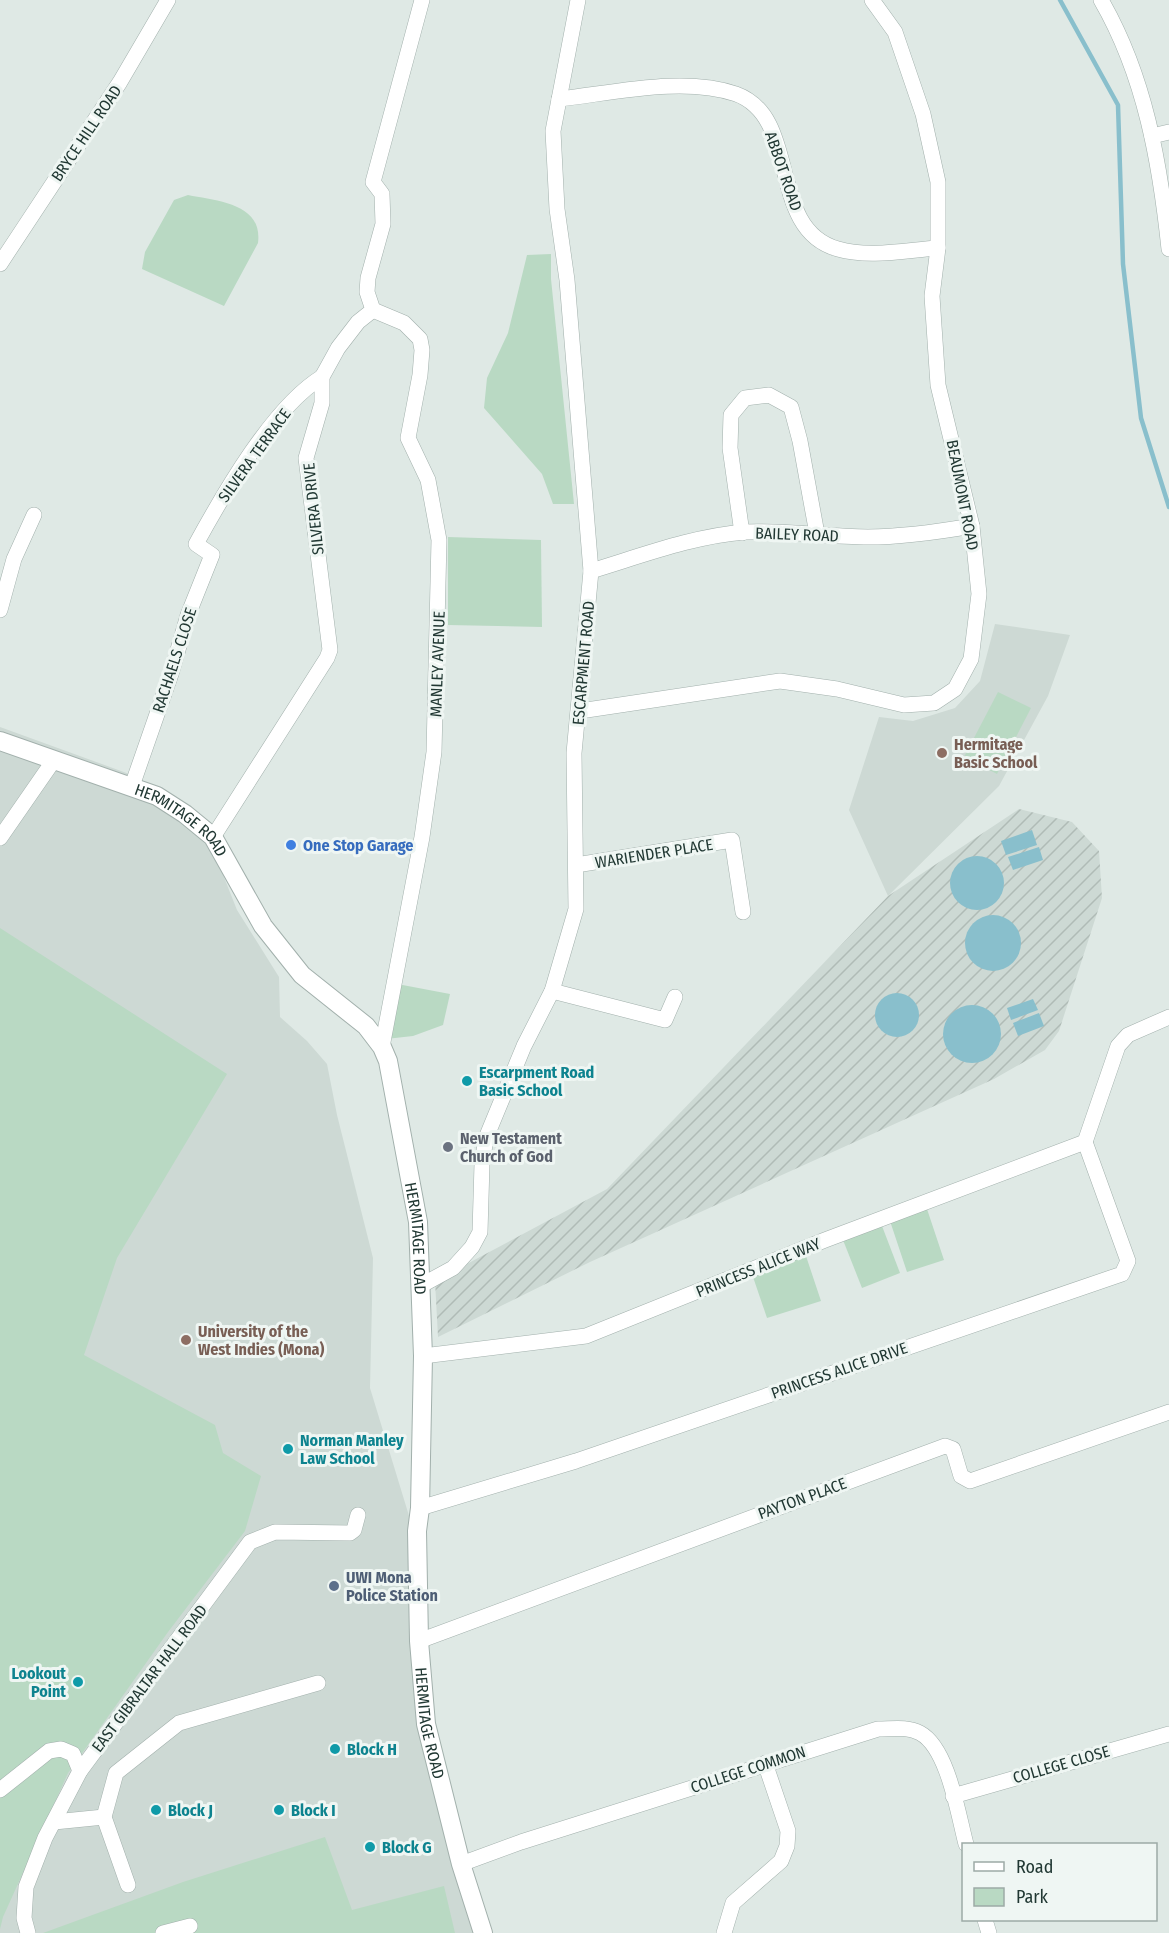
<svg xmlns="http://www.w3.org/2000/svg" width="1169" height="1933" viewBox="0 0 1169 1933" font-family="'Fira Sans Condensed',sans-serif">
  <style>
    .built { fill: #cdd9d4 }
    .industrial { fill: url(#industrial-furrows) }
    .green { fill: #b9d9c3 }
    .water { fill: #89bfcc }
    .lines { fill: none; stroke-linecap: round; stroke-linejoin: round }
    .stream { stroke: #89bfcc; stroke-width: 4.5 }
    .minor-casing { stroke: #a2b0ac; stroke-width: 16 }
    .tertiary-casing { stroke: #a2b0ac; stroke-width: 20 }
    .minor { stroke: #fff; stroke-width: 15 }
    .tertiary { stroke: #fff; stroke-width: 18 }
    .education-dot { fill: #8d6e63; stroke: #eff6f3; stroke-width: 2 }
    .shop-dot { fill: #3f7fe0; stroke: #eff6f3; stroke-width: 2 }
    .culture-dot { fill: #0f9aa8; stroke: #eff6f3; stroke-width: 2 }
    .worship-dot { fill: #6b7280; stroke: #eff6f3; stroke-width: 2 }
    .service-dot { fill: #5c6f8a; stroke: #eff6f3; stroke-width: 2 }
    .labels { text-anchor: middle; stroke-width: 6; stroke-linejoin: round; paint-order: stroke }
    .street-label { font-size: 16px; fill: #213833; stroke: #eff6f3 }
    .education-label { font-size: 16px; font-weight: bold; fill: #785e54; stroke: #eff6f3; text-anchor: start }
    .shop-label { font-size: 16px; font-weight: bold; fill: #366cbe; stroke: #eff6f3; text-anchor: start }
    .culture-label { font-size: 16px; font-weight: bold; fill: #0d838f; stroke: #eff6f3; text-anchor: start }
    .worship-label { font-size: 16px; font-weight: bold; fill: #5b616d; stroke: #eff6f3; text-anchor: start }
    .service-label { font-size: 16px; font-weight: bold; fill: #4e5e75; stroke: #eff6f3; text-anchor: start }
  </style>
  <defs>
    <pattern id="industrial-furrows" width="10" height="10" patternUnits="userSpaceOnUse" patternTransform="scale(1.5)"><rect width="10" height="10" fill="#cdd9d4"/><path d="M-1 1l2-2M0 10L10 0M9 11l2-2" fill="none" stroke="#b0bbb6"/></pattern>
  </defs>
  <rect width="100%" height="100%" fill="#dfe9e5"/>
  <g class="built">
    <polygon points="995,624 1070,635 1048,696 999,786 888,896 849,810 879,717 913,721 955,708 980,681"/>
    <polygon points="0,727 132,775 214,852 237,910 279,977 280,1017 307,1041 327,1064 337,1115 373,1258 370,1388 417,1542 411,1644 478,1933 0,1933"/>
  </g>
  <polygon class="industrial" points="1019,809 1072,822 1099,851 1102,898 1059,1031 1045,1050 994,1079 590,1262 438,1337 435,1281 607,1189 888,896"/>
  <g class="green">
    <path d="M188,195c29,6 75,8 70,48l-34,63 -82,-37 3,-17 29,-52z"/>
    <polygon points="551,254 551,279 574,504 553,504 542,474 484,408 487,378 508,333 527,255"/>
    <polygon points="448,537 541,540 542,627 448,625"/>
    <polygon points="998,692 1031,708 997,774 964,757"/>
    <polygon points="0,928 227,1074 117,1258 84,1355 215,1425 223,1453 261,1476 245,1531 168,1632 68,1773 3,1917 0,1929"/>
    <polygon points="392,983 450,994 443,1025 413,1036 386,1039"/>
    <polygon points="927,1209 944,1260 907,1272 890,1221"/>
    <polygon points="882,1226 900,1273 862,1288 843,1240"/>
    <polygon points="806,1256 821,1301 767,1318 752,1274"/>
    <polygon points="325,1837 352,1910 444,1886 455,1933 43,1933 183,1882"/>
  </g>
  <g class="water">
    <polygon points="1032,830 1037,845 1006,855 1001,841"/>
    <polygon points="1039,847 1043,860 1013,870 1008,857"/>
    <circle cx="977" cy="883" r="27"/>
    <circle cx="993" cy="943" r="28"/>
    <circle cx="897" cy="1015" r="22"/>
    <polygon points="1033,999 1038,1010 1011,1020 1007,1008"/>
    <circle cx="972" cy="1034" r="29"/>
    <polygon points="1039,1013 1044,1026 1018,1036 1013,1023"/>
  </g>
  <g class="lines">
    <polyline class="stream" points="1060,0 1118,105 1123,264 1141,418 1169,507"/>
    <defs>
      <g id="minor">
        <path d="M1101,0c44,76 59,163 68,249"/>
        <path d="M559,99c54,-6 125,-23 177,-5 66,24 30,135 102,155 31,9 69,1 100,-1"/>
        <polyline points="1152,136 1169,132"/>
        <polyline points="0,264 120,82 168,0"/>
        <polyline points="373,310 404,323 420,339 422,350 420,375 408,438 428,480 439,540 434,752 422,837 382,1047"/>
        <polyline points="742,533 730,448 731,415 745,398 769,395 791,407 800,441 817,534"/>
        <path d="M591,571c50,-15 102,-35 154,-39 42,-2 82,5 123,5 35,0 69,-5 104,-11"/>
        <polyline points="0,610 14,559 34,515"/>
        <polyline points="580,711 780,681 837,689 904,705 934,703 955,689 971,659 979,594 972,526 938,385 932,296 938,248 938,182 923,114 895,32 872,0"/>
        <path d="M132,786l39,-112 17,-59 24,-60 -16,-11c28,-51 77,-137 126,-167"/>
        <polyline points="213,837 327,658 330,650 306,458 322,403 322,377 338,348 358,322 373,310 367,292 368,278 383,224 382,194 373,182 422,0"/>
        <polyline points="0,838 54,760"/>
        <polyline points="576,865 732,840 743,912"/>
        <polyline points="552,991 665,1020 675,997"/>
        <polyline points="1085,1142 1118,1046 1128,1035 1169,1017"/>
        <polyline points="422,1285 453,1268 472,1247 480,1232 482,1164 486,1138 524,1046 552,991 576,909 574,753 591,571 567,280 557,209 553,131 578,0"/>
        <polyline points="423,1356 586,1336 825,1240 1085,1142"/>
        <polyline points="420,1508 576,1461 1122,1274 1128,1261 1085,1142"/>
        <polyline points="419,1641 945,1446 953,1449 961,1476 970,1481 1169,1412"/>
        <polyline points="0,1790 49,1751 61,1749 73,1754 80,1771"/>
        <polyline points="953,1796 1169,1734"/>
        <polyline points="54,1822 104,1817"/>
        <path d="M461,1864l60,-22 357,-113c14,0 29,-3 42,4 28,15 38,81 46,111"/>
        <polyline points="128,1885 104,1817 116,1773 179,1723 318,1683"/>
        <polyline points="985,1920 989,1933"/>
        <polyline points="28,1933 24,1918 26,1887 45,1838 80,1771 250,1542 275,1532 350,1533 354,1530 358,1515"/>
        <polyline points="163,1933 190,1926"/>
        <polyline points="724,1933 733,1903 781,1861 787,1846 788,1831 765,1763"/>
      </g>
      <g id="tertiary">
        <path id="s1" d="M0,741l157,55 28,18 28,23 50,89 39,49 64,51 16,21 6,14 30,161 5,134 -3,152 -3,23 2,110 7,83 35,140 22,69"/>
      </g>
    </defs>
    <use href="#minor" class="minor-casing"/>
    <use href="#tertiary" class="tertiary-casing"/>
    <use href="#minor" class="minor"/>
    <use href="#tertiary" class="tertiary"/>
  </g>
  <g class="education-dot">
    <circle cx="942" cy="753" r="6"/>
    <circle cx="186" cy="1340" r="6"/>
  </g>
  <circle class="shop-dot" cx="291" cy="845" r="6"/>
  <g class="culture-dot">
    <circle cx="467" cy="1081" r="6"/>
    <circle cx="288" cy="1449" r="6"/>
    <circle cx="78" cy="1682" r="6"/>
    <circle cx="335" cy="1749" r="6"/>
    <circle cx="156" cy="1810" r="6"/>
    <circle cx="279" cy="1810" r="6"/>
    <circle cx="370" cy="1847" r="6"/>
  </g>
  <circle class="worship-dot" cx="448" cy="1147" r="6"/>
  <circle class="service-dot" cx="334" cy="1586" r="6"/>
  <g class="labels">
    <g class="street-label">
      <text transform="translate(86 133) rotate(-56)" y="6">BRYCE HILL ROAD</text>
      <text transform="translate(784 171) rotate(71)" y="6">ABBOT ROAD</text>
      <text transform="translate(254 455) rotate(-54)" y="6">SILVERA TERRACE</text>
      <text transform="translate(963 495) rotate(79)" y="6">BEAUMONT ROAD</text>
      <text transform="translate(313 509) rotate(-96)" y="6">SILVERA DRIVE</text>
      <text transform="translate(797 534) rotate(2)" y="6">BAILEY ROAD</text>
      <text transform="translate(174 660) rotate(-72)" y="6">RACHAELS CLOSE</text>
      <text transform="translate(583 663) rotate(-85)" y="6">ESCARPMENT ROAD</text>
      <text transform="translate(437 664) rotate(-88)" y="6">MANLEY AVENUE</text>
      <text dy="6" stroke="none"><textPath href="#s1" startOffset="200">HERMITAGE ROAD</textPath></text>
      <text transform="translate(654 853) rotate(-9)" y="6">WARIENDER PLACE</text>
      <text dy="6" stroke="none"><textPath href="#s1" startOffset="704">HERMITAGE ROAD</textPath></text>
      <text transform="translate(758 1267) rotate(-22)" y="6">PRINCESS ALICE WAY</text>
      <text transform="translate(839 1370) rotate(-19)" y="6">PRINCESS ALICE DRIVE</text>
      <text transform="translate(802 1498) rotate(-20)" y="6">PAYTON PLACE</text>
      <text transform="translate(149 1678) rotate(-53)" y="6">EAST GIBRALTAR HALL ROAD</text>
      <text dy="6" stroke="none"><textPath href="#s1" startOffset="1190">HERMITAGE ROAD</textPath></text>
      <text transform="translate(1061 1764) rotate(-16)" y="6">COLLEGE CLOSE</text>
      <text transform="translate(748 1769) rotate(-18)" y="6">COLLEGE COMMON</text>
    </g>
    <g class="education-label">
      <text x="954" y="750">Hermitage<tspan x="954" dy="18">Basic School</tspan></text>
      <text x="198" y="1337">University of the<tspan x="198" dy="18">West Indies (Mona)</tspan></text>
    </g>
    <g class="shop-label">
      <text x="303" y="851">One Stop Garage</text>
    </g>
    <g class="culture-label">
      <text x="479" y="1078">Escarpment Road<tspan x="479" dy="18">Basic School</tspan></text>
      <text x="300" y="1446">Norman Manley<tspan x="300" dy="18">Law School</tspan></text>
      <text x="66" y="1679" text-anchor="end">Lookout<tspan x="66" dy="18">Point</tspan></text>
      <text x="347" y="1755">Block H</text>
      <text x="168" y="1816">Block J</text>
      <text x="291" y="1816">Block I</text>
      <text x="382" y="1853">Block G</text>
    </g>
    <g class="worship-label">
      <text x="460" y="1144">New Testament<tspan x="460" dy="18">Church of God</tspan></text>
    </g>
    <g class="service-label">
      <text x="346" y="1583">UWI Mona<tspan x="346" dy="18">Police Station</tspan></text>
    </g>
  </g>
  <rect x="962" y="1843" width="195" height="78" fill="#eff6f3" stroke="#9daaa6" stroke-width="1.5"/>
  <rect x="974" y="1862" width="30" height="9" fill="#ffffff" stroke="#9daaa6" stroke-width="1.5"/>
  <text x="1016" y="1873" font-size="18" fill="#213833">Road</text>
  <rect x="974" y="1888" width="30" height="18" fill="#b9d9c3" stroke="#9daaa6" stroke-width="1.5"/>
  <text x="1016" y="1903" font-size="18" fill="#213833">Park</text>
</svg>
